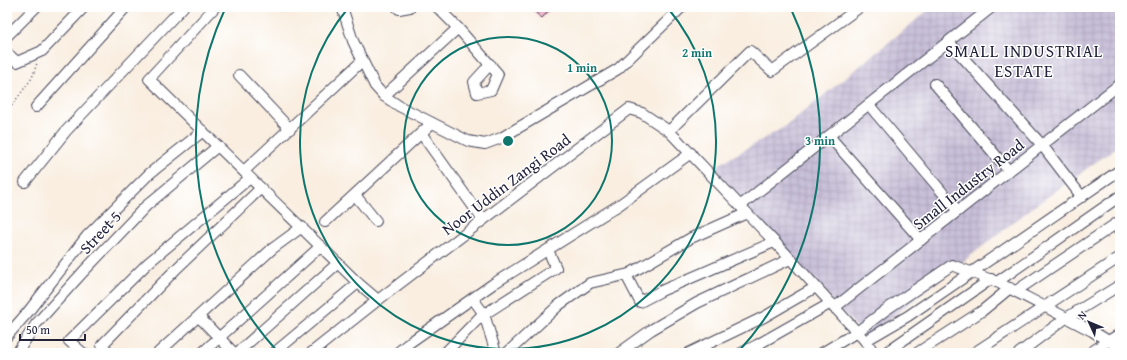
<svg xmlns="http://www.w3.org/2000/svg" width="1127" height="360" viewBox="0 0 1127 360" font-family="'Gentium Book Plus',serif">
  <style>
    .industrial { fill: url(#industrial-grid) }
    .building { fill: url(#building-back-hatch) }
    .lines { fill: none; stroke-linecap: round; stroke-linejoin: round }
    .minor-casing { stroke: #424154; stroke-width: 12 }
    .path { stroke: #424154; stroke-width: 1.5; stroke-dasharray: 1 3; stroke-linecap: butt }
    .minor { stroke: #fff; stroke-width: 10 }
    .ring { fill: none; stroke: #0f766e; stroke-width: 2 }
    .labels { text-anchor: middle; stroke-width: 3; stroke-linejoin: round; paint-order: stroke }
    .street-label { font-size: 16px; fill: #22223b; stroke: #fff }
    .neighbourhood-label { font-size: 17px; letter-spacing: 1px; fill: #22223b; stroke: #fff }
    .centre { fill: #0f766e; stroke: #fff; stroke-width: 2 }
    .ring-label { font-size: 12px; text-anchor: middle; font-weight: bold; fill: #0f766e; stroke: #fff; stroke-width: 3; stroke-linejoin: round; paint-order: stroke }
  </style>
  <defs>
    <pattern id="industrial-grid" width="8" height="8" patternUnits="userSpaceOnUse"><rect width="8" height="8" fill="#c8bfd8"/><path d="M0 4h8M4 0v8" fill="none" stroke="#aca4ba"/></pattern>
    <pattern id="building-back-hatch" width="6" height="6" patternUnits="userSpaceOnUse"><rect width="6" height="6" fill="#f4a9c3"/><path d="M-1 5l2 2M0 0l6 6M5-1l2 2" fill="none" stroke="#d191a8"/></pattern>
  </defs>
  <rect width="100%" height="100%" fill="#fff"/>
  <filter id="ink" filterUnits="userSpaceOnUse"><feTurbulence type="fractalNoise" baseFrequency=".025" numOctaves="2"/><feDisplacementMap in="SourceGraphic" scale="8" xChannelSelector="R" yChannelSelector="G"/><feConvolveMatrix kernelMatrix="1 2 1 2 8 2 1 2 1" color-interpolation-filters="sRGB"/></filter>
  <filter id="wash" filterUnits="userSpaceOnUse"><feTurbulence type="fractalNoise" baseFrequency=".012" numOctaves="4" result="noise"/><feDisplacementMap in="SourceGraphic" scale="16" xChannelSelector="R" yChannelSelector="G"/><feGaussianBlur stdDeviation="0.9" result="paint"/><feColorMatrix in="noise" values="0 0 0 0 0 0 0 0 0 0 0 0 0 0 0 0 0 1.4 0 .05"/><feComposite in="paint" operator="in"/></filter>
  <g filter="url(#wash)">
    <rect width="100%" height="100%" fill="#f9eee0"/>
    <polygon class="industrial" points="932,7 1120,7 1120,145 1032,208 866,337 711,169 786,126"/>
    <g id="blocks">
      <polygon class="building" points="529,7 552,7 542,18"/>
    </g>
  </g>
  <g filter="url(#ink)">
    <use href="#blocks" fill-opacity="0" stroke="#424154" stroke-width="1"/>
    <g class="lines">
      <defs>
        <g id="minor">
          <polyline points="215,7 149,79 358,283 378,300 629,109 642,113 669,131 786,254 868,344 874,353"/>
          <polyline points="342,7 353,41 375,86 384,96 399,106 468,141 485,144 501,138 618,69 682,7"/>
          <polyline points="397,7 399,9 410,7"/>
          <polyline points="458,28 498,74 491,90 477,93 474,82 485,70 491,65"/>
          <polyline points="7,36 36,7"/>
          <polyline points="949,42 1042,145 1082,197"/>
          <polyline points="7,53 17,62 42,51 84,7"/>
          <polyline points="239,75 290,129"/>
          <polyline points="935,84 1009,171"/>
          <polyline points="384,96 458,28 437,7"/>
          <polyline points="869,105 958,211"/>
          <polyline points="36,107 126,7"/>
          <polyline points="669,131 750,51 772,71 860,7"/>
          <polyline points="421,133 483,220"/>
          <polyline points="829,136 921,240"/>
          <polyline points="244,171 363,60"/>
          <polyline points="25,182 66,131 183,7"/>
          <polyline points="355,195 376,221"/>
          <polyline points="740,206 992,7"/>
          <polyline points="325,222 432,123"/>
          <polyline points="626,275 640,302 661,291 774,242"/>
          <polyline points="997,282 1120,196"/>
          <polyline points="1016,291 1120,221"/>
          <polyline points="473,299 484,314 496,353"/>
          <polyline points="834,308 1120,84"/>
          <polyline points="199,317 234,353"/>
          <polyline points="7,336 28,312 87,236 149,174 203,131"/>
          <polyline points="865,341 908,316 1120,170"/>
          <polyline points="17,353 36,324 83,272 146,206 218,146"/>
          <polyline points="83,353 69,341 148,263 250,178"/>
          <polyline points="109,353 102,345 175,270 261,188"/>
          <polyline points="158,353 272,249 302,227"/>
          <polyline points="202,353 321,246"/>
          <polyline points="237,353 338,263"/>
          <polyline points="274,353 358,283"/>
          <polyline points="311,353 378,300"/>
          <polyline points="397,353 409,343 493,284 619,205 691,153"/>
          <polyline points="445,353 480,317 556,268 548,250"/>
          <polyline points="507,353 559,305 590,283 629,274 691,238 747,213"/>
          <polyline points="619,353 651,330 697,303 790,259"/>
          <polyline points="689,353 764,317 816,287"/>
          <polyline points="741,353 757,345 831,303"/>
          <polyline points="822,353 857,332 887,309 952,265 997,282 1092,331 1120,348"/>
          <polyline points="885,353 991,279"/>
          <polyline points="917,353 982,311 1010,288"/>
          <polyline points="974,353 1120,257"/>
          <polyline points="1019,353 1066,318 1120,285"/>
          <polyline points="1090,353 1108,341 1120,334"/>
        </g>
      </defs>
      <use href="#minor" class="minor-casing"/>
      <polyline class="path" points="7,112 32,78 37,63"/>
      <use href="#minor" class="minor"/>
    </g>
  </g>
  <g class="ring">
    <circle cx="508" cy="141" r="104"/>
    <path d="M667 7A208 208 0 1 1 349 7"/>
    <path d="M278 352A312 312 0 0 1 225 9M791 9A312 312 0 0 1 738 352"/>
  </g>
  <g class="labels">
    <g class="street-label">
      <text transform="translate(506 184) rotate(-37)" y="6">Noor Uddin Zangi Road</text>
      <text transform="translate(968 184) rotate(-38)" y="6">Small Industry Road</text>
      <text transform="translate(100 232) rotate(-47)" y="6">Street 5</text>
    </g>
    <g class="neighbourhood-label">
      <text x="1024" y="57">SMALL INDUSTRIAL<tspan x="1024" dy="20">ESTATE</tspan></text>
    </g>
  </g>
  <circle cx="508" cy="141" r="6" class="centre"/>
  <g class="ring-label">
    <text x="697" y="57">2 min</text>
    <text x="582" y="72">1 min</text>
    <text x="820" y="145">3 min</text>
  </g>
  <rect width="1127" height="360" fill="none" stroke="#fff" stroke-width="24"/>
  <g transform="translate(1089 322) rotate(314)" stroke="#ffffff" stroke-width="3" paint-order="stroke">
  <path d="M0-3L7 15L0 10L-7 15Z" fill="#22223b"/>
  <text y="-6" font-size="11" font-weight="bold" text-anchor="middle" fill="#22223b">N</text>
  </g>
  <path d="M20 334v6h65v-6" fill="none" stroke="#22223b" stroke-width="2"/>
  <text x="26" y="334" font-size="12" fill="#22223b" stroke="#ffffff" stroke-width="3" paint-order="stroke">50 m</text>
</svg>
